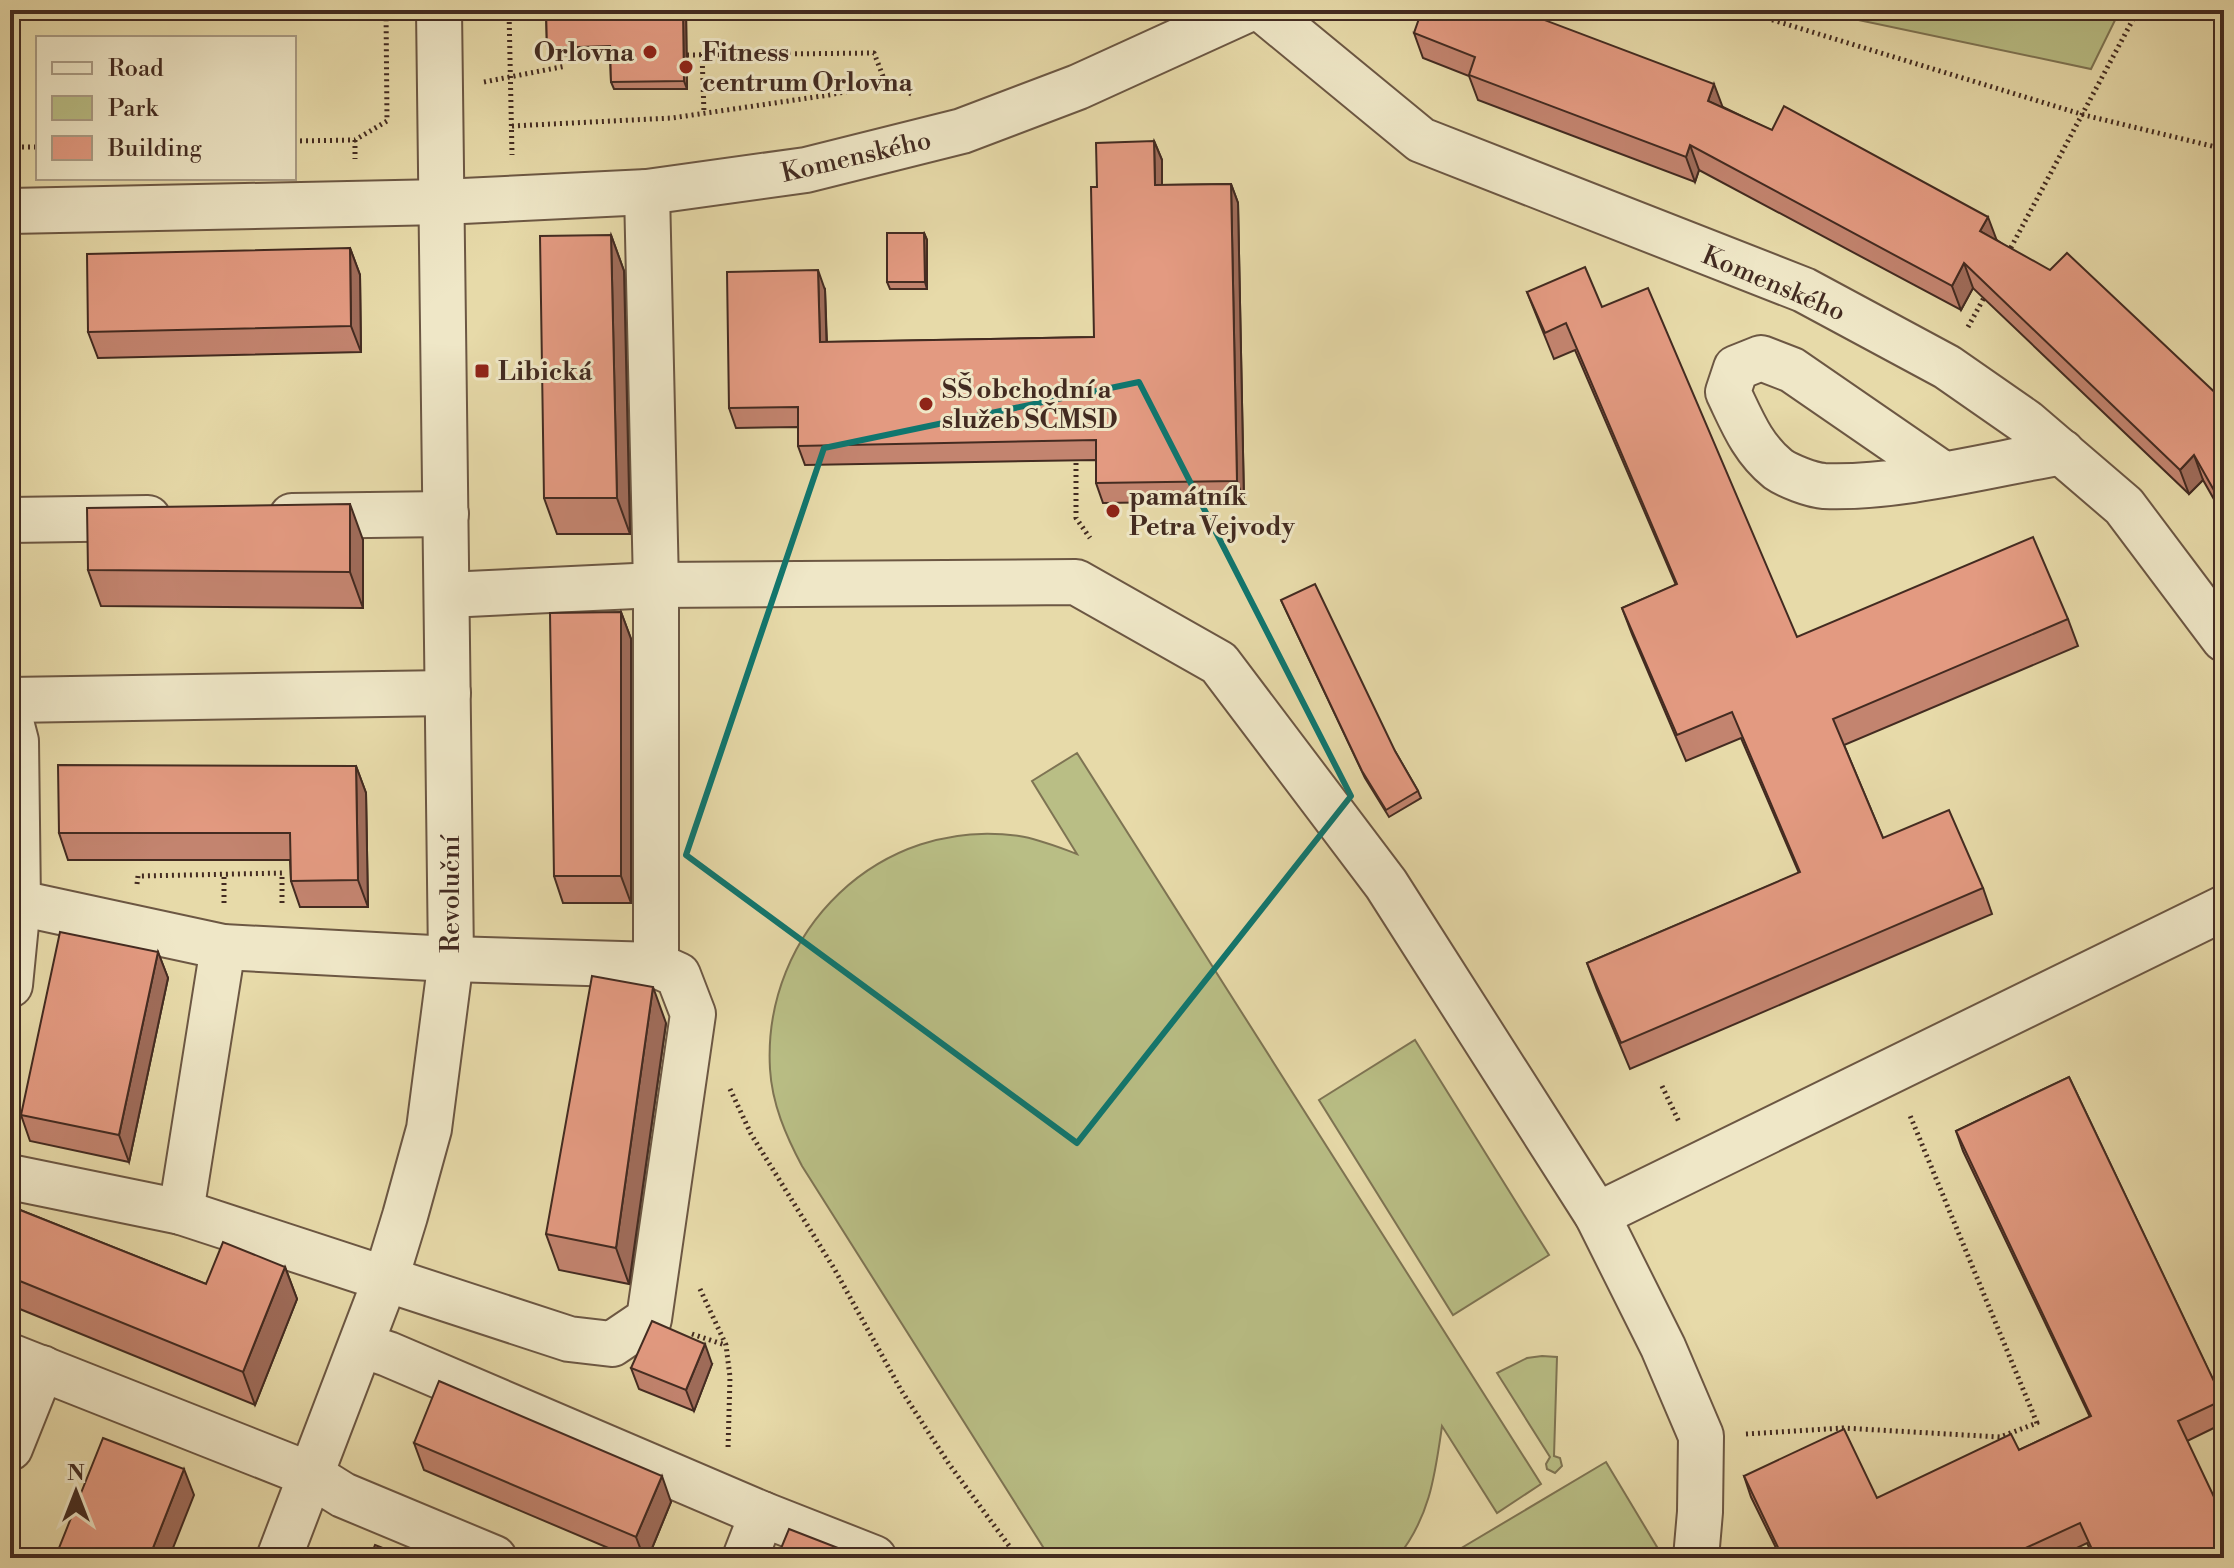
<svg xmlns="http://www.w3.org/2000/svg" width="2234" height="1568" viewBox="0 0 2234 1568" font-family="'Libre Bodoni',serif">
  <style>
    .green { fill: #b9be85; stroke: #7e7453; stroke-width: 2 }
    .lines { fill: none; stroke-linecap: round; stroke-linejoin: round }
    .minor-casing { stroke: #6c5743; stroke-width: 48 }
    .path { stroke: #432b21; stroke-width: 5; stroke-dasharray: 2 4; stroke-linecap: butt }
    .minor { stroke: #efe7c7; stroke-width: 44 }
    .wall { fill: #c3846f; stroke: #432b21; stroke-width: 2 }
    .shaded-wall { fill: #9f6c5a; stroke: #432b21; stroke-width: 2 }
    .building { fill: #e39a81; stroke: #432b21; stroke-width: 2 }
    .marked { fill: none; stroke: #0f766e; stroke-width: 6; stroke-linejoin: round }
    .poi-dot { fill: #8f2418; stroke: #efe7c7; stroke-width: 3 }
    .labels { text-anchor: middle; stroke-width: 6; stroke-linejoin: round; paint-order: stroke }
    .poi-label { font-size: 26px; font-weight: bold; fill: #432b21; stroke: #efe7c7; text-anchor: start }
    .street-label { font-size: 26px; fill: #432b21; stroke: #efe7c7 }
  </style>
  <rect width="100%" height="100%" fill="#e7daa9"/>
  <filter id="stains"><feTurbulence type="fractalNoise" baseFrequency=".0025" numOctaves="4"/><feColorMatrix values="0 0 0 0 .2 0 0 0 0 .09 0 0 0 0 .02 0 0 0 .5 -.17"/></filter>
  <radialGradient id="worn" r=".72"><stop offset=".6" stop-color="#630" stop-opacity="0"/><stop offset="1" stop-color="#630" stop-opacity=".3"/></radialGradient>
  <g class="green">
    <polygon points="1811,10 2120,10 2091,69"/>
    <path d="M1077,753l464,731 -44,29 -55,-87c-7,49 -12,91 -45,132h-347l-248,-392c-16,-30 -30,-62 -32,-97 -8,-138 110,-253 249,-233 20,3 39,11 58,18l-45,-73z"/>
    <polygon points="1415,1040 1549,1255 1453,1315 1319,1100"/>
    <polygon points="1542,1356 1557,1357 1554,1456 1560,1458 1562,1466 1555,1473 1547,1469 1546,1464 1550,1457 1497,1373 1527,1358"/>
    <polygon points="1606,1462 1657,1547 1639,1558 1456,1558 1453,1553"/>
  </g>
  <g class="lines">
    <defs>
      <g id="minor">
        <polyline points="1263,10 1421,140 1804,290 1947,367 2026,422 2124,506 2224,639"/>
        <polyline points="647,192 656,585 656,965"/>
        <polyline points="10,211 442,202 647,192 806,170 962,131 1078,87 1247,10"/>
        <path d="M1943,474l-151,-104 -31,-12 -25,10 -8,24c14,29 24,56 50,77 10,7 33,16 46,17 73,3 164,-21 238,-34"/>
        <polyline points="292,516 446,514"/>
        <polyline points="10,520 148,518"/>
        <polyline points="447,595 656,585 1076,582 1219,663 1386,884 1597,1215 1663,1347 1701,1436 1700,1512 1696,1558"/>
        <polyline points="10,700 448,693"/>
        <polyline points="10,718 16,741 18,904 10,985"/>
        <polyline points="10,901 223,947 451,959 656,965 678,975 693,1014 649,1319 612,1344 569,1339 181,1212 10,1177"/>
        <polyline points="181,1212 223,947"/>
        <polyline points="1597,1215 2224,908"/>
        <polyline points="361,1345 388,1354 762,1514 874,1558"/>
        <polyline points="10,1356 311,1475 343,1495 494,1558"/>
        <polyline points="10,1448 42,1368"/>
        <polyline points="279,1558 386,1278 405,1216 429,1129 451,959 439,10"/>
        <polyline points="745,1558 762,1514"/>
      </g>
    </defs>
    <use href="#minor" class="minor-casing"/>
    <g class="path">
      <polyline points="509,10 512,155"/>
      <polyline points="1713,10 1763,17 2084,115 2224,149"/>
      <polyline points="702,54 704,113"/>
      <polyline points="687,55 874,53 886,84"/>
      <polyline points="484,82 566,66"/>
      <polyline points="512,126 672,118 829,95 886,84 914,95"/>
      <polyline points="355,140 355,159"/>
      <polyline points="294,141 355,140 387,121 386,10"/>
      <polyline points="10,147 38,147"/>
      <polyline points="2008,253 2138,10"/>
      <polyline points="1968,327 1986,294"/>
      <polyline points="1076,457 1076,518 1090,538"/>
      <polyline points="137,884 138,876 282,873 282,907"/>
      <polyline points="224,903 224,876"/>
      <polyline points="1662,1086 1680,1124"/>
      <polyline points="730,1089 751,1134 835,1270 901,1390 949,1464 1018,1558"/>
      <polyline points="700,1289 726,1345 730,1377 728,1449"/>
      <polyline points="692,1334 725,1345"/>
      <polyline points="1746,1434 1843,1428 2000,1437 2037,1423 1909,1113"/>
    </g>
    <use href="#minor" class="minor"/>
  </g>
  <g class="wall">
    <polygon points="546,10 686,10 687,89 614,89 611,82 610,54 550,56 547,48"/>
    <polygon points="1414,33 1723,107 1997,240 2224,401 2224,517 2203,480 2189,494 1973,288 1961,310 1699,170 1695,182 1478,100 1469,76 1423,58"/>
    <polygon points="1154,141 1162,160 1162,185 1231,184 1238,203 1244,501 1103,503 1096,483 1096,460 805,465 798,446 798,427 736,428 729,408 825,290 827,342 1094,337"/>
    <polygon points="924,233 927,240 927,289 890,289 887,282"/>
    <polygon points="611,235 624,271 630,534 557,534 544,498"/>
    <polygon points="350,248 360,275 361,352 98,358 88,332"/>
    <polygon points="1527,292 1602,307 1797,637 2068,619 2078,646 1844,745 1883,838 1983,888 1992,914 1630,1069 1597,990 1587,963 1799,873 1741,738 1686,761 1632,634 1622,608 1676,585 1575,350 1554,359"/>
    <polygon points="363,540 363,608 101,606 88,570"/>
    <polygon points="1281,600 1395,751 1418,791 1421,798 1389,817 1365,778"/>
    <polygon points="621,612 631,639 631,903 563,903 554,876"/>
    <polygon points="356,766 366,793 368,907 300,907 291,881 290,860 68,860 59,833"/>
    <polygon points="158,952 168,978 129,1162 30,1141 21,1115"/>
    <polygon points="666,1023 629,1284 559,1270 546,1234"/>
    <polygon points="2069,1077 2224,1403 2224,1423 2187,1441 2224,1558 2094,1558 2087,1543 2056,1558 1781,1558 1751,1497 1744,1476 1877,1498 2019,1450 2090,1417 1963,1151 1956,1131"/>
    <polygon points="10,1206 206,1284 285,1267 297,1299 255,1405 10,1305"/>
    <polygon points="712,1364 694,1411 639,1389 631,1368"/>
    <polygon points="414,1443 671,1502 648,1558 632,1558 424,1470"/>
  </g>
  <g class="shaded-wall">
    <polygon points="683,10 686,10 687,89 684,81"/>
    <polygon points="1714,84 1723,108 1708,101"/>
    <polygon points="1154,141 1162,160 1162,205 1155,185"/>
    <polygon points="1690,145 1699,170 1695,182 1686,157"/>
    <polygon points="1231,184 1238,203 1244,501 1237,481"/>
    <polygon points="1988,217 1997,241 1980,231"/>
    <polygon points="924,233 927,240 927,289 925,282"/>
    <polygon points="611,235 624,271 630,534 617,498"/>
    <polygon points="350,248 360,275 361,352 351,326"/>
    <polygon points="1964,263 1973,288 1961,310 1952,286"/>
    <polygon points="818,270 825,290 827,361 820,342"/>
    <polygon points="2194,455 2203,480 2189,494 2180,470"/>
    <polygon points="350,504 363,540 363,608 350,572"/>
    <polygon points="621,612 631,639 631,903 621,876"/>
    <polygon points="356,766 366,793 368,907 358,880"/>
    <polygon points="158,952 168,978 129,1162 119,1135"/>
    <polygon points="653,987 666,1023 629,1284 616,1248"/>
    <polygon points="285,1267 297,1299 255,1405 243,1372"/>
    <polygon points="705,1344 712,1364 694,1411 686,1390"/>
    <polygon points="184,1469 194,1495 169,1558 149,1558"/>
    <polygon points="662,1476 671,1502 648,1558 644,1558 636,1537"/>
  </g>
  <g class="building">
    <polygon points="546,10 683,10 684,81 611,82 610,46 547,48"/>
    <polygon points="1422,10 1470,10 1490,17 1493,10 1518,10 1714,84 1708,101 1772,130 1784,106 1988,217 1980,231 2050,270 2067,253 2224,401 2224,424 2223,426 2224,427 2224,508 2194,455 2180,470 1964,263 1952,286 1690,145 1686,157 1469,75 1475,57 1414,33"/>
    <polygon points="1154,141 1155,185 1231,184 1237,481 1096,483 1096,440 798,446 798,407 729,408 727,272 818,270 820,342 1094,337 1091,187 1097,187 1096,143"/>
    <polygon points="887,233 924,233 925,282 887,282"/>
    <polygon points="611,235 617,498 544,498 540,236"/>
    <polygon points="350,248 351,326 88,332 87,254"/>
    <polygon points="1585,267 1602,307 1648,288 1797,637 2033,537 2068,619 1833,719 1883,838 1949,810 1983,888 1621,1043 1587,963 1800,872 1732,712 1677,735 1622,608 1677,584 1566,323 1545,333 1527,292"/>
    <polygon points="350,504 350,572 88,570 87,508"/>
    <polygon points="1315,584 1395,751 1418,791 1386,810 1362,771 1281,600"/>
    <polygon points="621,612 621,876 554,876 550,613"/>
    <polygon points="58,765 356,766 358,880 291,881 290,833 59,833"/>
    <polygon points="60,932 158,952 119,1135 21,1115"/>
    <polygon points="592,976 653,987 616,1248 546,1234"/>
    <polygon points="2069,1077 2223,1400 2178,1421 2224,1518 2224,1558 2096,1558 2080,1523 2004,1558 1783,1558 1744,1476 1844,1429 1877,1498 2011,1434 2019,1450 2091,1416 1956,1131"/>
    <polygon points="10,1206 206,1284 223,1242 285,1267 243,1372 10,1277"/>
    <polygon points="652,1321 705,1344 686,1390 631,1368"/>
    <polygon points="439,1381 662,1476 636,1537 414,1443"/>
    <polygon points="103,1438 184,1469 149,1558 55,1558"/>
    <polygon points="789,1529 856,1555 867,1556 878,1552 894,1558 777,1558"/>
    <polygon points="375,1545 408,1558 370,1558"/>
  </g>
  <path class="marked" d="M1139,382l212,414 -274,347 -391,-288 138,-407z"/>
  <g class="poi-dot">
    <circle cx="650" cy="52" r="8"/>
    <circle cx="686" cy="67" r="8"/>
    <rect x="474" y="363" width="16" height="16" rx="4"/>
    <circle cx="926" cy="404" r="8"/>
    <circle cx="1113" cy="511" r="8"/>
  </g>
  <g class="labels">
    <g class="poi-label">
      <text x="634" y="61" text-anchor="end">Orlovna</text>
      <text x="702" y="61">Fitness<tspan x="702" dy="30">centrum Orlovna</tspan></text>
      <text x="498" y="380">Libická</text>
      <text x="942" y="398">SŠ obchodní a<tspan x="942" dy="30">služeb SČMSD</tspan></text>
      <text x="1129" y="505">památník<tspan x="1129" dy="30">Petra Vejvody</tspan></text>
    </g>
    <g class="street-label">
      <text transform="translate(856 156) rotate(-13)" y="9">Komenského</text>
      <text transform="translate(1774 283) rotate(23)" y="9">Komenského</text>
      <text transform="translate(450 894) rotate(-90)" y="9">Revoluční</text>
    </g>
  </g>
  <rect width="2234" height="1568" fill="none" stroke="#e7daa9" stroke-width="40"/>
  <rect x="12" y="12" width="2210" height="1544" fill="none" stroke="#432b21" stroke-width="4"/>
  <rect x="20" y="20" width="2194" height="1528" fill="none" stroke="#432b21" stroke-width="2"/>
  <rect x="36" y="36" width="260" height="144" fill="#efe7c7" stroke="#aa9c85" stroke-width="2"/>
  <rect x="52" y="62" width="40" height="12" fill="#efe7c7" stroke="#aa9c85" stroke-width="2"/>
  <text x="108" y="76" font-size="24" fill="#432b21">Road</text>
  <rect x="52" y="96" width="40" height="24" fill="#b9be85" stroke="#aa9c85" stroke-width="2"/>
  <text x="108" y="116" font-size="24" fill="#432b21">Park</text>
  <rect x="52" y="136" width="40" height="24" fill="#e39a81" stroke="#aa9c85" stroke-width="2"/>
  <text x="108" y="156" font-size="24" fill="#432b21">Building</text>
  <g transform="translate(76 1492)" stroke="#efe7c7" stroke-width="6" paint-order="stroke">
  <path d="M0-6L14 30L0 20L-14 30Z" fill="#432b21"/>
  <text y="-12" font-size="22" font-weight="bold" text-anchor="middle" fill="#432b21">N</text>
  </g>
  <rect width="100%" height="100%" filter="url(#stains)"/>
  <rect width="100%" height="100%" fill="url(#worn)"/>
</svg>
